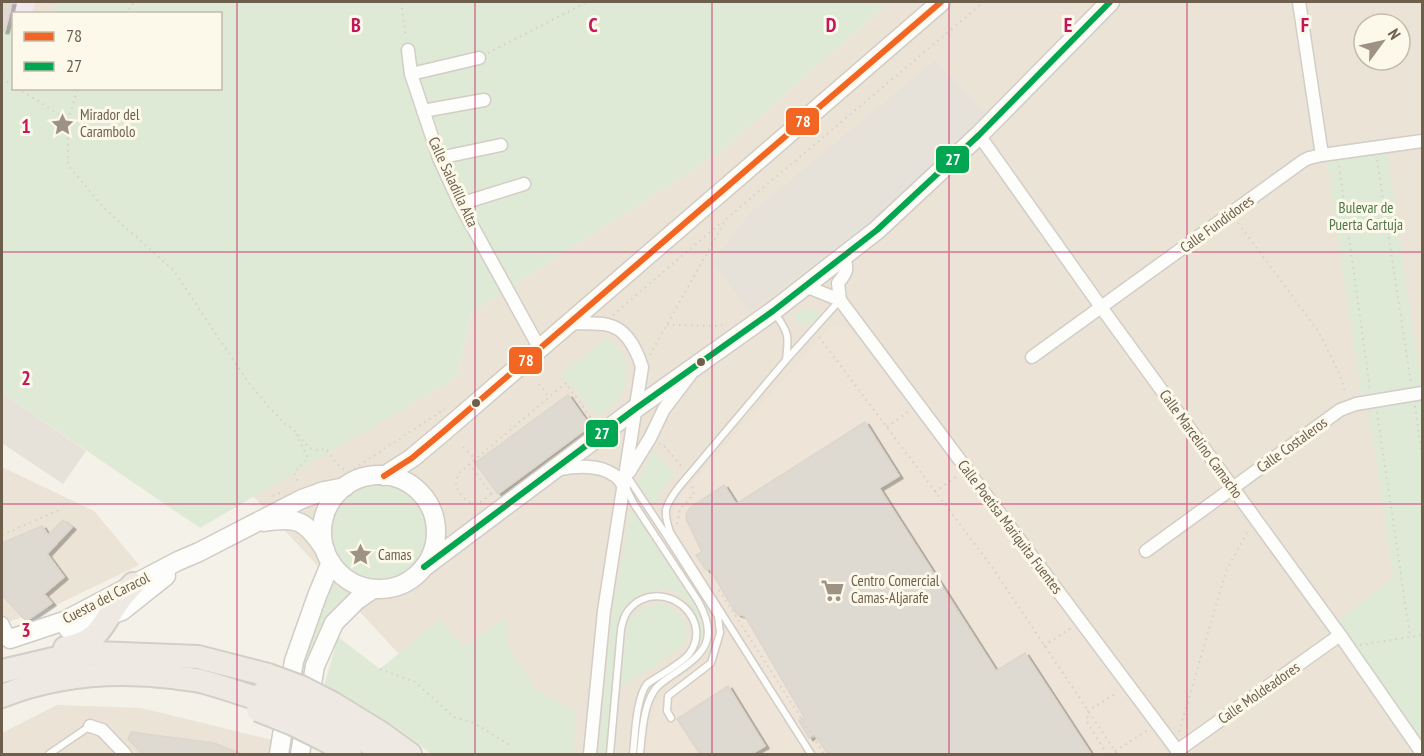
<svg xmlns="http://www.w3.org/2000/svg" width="1424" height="756" viewBox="0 0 1424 756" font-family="'PT Sans Narrow',sans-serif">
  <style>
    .residential { fill: #ebe4d6; fill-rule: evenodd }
    .commercial { fill: #eee4d7 }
    .industrial { fill: #e6e2da }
    .education { fill: #f2e8f0 }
    .green { fill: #deead5 }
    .building { fill: #dfdad1; stroke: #dcd6cc; stroke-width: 1.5; filter: url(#shadow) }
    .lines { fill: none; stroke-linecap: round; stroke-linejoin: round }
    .lane-casing { stroke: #d2cdc6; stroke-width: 9 }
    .street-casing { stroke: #d2cdc6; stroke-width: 15 }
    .secondary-casing { stroke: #d1ccc5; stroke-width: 21 }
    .highway-casing { stroke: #d3cec6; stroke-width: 26 }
    .path { stroke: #d6d0ca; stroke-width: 2; stroke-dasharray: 1.5 4.5; stroke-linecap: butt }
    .lane { stroke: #fdfdfc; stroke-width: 6 }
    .street { stroke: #fdfdfc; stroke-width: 12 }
    .secondary { stroke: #fdfdfc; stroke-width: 18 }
    .highway { stroke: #efe9e4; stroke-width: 22 }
    .highway-bridge-casing { stroke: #d3cec6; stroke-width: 26; stroke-linecap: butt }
    .highway-bridge { stroke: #efe9e4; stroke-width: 22 }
    .bus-1-casing { stroke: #fcf8ea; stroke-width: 10 }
    .bus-2-casing { stroke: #fcf8ea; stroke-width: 10 }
    .bus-1 { stroke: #f26522; stroke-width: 6 }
    .bus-2 { stroke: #00a651; stroke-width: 6 }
    .grid { fill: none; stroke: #c2185b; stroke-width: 1.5; stroke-opacity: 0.55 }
    .bus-dot { fill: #6e5f4d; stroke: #fcf8ea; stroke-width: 2 }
    .labels { text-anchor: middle; stroke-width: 6; stroke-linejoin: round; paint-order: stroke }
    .poi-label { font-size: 15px; fill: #6e5f4d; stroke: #fcf8ea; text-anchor: start }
    .street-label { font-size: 15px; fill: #6e5f4d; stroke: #fcf8ea }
    .park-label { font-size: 15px; fill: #4f784a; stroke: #fcf8ea }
    .grid-label { font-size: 20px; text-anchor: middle; font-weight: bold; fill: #c2185b; stroke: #fcf8ea; stroke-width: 6; stroke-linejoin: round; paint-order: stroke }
    .line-badge { stroke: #fcf8ea; stroke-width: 2 }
    .badge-label { font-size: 16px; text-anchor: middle; font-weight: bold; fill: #fff }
  </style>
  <defs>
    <filter id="shadow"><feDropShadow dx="4" dy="2.5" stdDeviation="0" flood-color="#0004"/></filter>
  </defs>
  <rect width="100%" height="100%" fill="#f4f1e9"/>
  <g class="residential">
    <polygon points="2,2 58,2 52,13 14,14 13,28 2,28"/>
    <path d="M889,2h533v752h-931l-238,-258 203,-118 16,-66 248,-160zM1364,24h36v36h-36z"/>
    <polygon points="2,467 94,511 139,565 50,608 2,624"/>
    <polygon points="57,705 141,708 272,740 270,754 2,754 2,733"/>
  </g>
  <polygon class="commercial" points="840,325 851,328 1098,657 1169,754 645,754 648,730 656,703 669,684 707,659 725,618 670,525 679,497 829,328"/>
  <g class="industrial">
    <polygon points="935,60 985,114 889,207 750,312 712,262 749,214"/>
    <polygon points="2,393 86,451 63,484 2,443"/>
  </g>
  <polygon class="education" points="2,2 35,2 32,13 14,14 13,23 2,23"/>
  <g class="green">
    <polygon points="58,2 889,2 720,152 472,312 456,378 200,528 2,393 2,28 13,28 14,88 220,88 220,14 52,13"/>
    <polygon points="1387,152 1422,388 1362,398 1327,162"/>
    <path d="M805,307l16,7c-9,13 -13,11 -27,7l1,-6z"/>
    <path d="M606,338c23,12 26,39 14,61 -4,7 -16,13 -23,17l-35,-42z"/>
    <polygon points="1422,400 1422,743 1336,622 1394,577 1368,407"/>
    <polygon points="652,450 674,474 660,493 655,506 638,485"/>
    <circle cx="381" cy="533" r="48"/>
    <path d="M630,512l10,7 57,89 8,20 -6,18c0,-11 0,-23 -4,-33 -12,-23 -32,-29 -55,-19 -7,3 -13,10 -18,15l-16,145h-7l11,-124z"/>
    <polygon points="333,583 348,594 329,613 306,670 292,754 288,754 301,669"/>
    <path d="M663,604c19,7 26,19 23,39l-37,27 -30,18 9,-65c10,-13 18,-18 35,-19z"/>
    <path d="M505,618l4,30 27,42 39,21 -1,43h-143c-32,-28 -69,-49 -107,-68l14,-49 42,32 60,-50 23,28z"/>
  </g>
  <g class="building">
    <polygon points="2,2 12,2 5,31 2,31"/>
    <polygon points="568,395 590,426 498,494 475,463"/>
    <polygon points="865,422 899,476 879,488 996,671 1025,653 1091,754 828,754 814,734 809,738 799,721 804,717 745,616 737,614 734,610 710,569 706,570 696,555 702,552 687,521 686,517 687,512 691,507 724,485 736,504"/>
    <polygon points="63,520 72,527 47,554 64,577 44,594 52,603 26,621 2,595 2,543 42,526 48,535"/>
    <polygon points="728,686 765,746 751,754 700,754 677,719"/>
    <polygon points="131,732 214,743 242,754 142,754 128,739"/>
  </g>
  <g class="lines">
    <defs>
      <g id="lane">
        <path d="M775,314c14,18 14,23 11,46"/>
        <polyline points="627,476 665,533 718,616 720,633 711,663 668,696 667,711 671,718"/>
        <path d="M625,486l9,18 64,97c22,39 6,53 -27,75 -5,4 -14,9 -17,15 -11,16 -12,44 -14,63"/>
        <polyline points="49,754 90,726"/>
        <path d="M610,754l11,-125c1,-4 2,-9 4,-13 2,-6 7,-10 12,-14 36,-21 76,21 52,52 -8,10 -31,22 -42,30 -11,14 -12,51 -14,70"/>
        <path d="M811,754l-141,-222c-7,-21 -6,-25 8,-44l108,-128 54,-60"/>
      </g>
      <g id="street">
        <polyline points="1299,2 1322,155"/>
        <polyline points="408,50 411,74 439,158 460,204 540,349"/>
        <polyline points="411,74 479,58"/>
        <polyline points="423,111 484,100"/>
        <polyline points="979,135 1101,307 1340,635 1422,753"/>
        <polyline points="439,158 501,145"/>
        <polyline points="460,204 524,184"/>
        <path d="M844,256c4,14 3,16 -6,27l2,17 340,454"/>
        <polyline points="805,286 840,300"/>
        <path d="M570,323c12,1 26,-1 38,2 19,4 29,26 34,42l-38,244 -14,143"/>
        <polyline points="1032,357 1303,161 1309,158 1322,155 1422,141"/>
        <path d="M560,469c17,-3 38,-5 54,6 4,2 7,7 10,11"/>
        <polyline points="629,472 650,438 664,409 690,375"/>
        <polyline points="1146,551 1340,410 1356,404 1422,393"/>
        <polyline points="2,623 10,639"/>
        <polyline points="90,726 102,730 125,754"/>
        <polyline points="1177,751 1340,635"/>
      </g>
      <g id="secondary">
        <circle cx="379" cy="532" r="57"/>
        <polyline points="384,476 412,458 443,432 941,2"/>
        <path d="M264,522c34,-6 42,-1 61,28"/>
        <polyline points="424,567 635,409 773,311 877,230 979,135 1110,2"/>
        <polyline points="68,629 122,611 166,576"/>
        <polyline points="10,639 64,621 178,561 199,552 302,499 324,491 345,487"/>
        <polyline points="279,754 294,661 317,596 331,562"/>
        <polyline points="300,754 315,666 334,623 357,600 373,589"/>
      </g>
      <g id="highway">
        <path d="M65,648c38,-8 35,-22 55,-49 4,-6 9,-10 13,-15"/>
        <polyline points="2,671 62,657 92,653 122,654 198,657 268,675"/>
        <path d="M2,696c55,-22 111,-26 171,-19 10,2 21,2 31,5 19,5 38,12 57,18"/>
        <polyline points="332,703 381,733 410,754"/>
        <polyline points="328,720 367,742 384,754"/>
        <polyline points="323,739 350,754"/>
      </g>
    </defs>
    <use href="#lane" class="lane-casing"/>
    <use href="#street" class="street-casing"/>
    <use href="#secondary" class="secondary-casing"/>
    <use href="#highway" class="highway-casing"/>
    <g class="path">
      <polyline points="401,2 406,38"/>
      <polyline points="125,14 134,2"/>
      <polyline points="488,53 587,2"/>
      <polyline points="2,78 14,86"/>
      <polyline points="17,88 68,120 78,88"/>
      <polyline points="68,120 68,165 104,208 174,271 248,382 268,406 285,424 293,429 309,448 318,450 326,449 337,464 348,472"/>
      <polyline points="1377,160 1411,383"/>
      <polyline points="1339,166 1370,389"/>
      <polyline points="1238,223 1319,332 1340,375 1346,394"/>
      <polyline points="613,315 723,221"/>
      <polyline points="667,325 718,326 727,324"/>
      <polyline points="819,337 992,567 1117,754"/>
      <polyline points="650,355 726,219 984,2"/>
      <polyline points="539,384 549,397"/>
      <polyline points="1415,406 1422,457"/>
      <polyline points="1377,412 1410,636"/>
      <polyline points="887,427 909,411"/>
      <polyline points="296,434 308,458 294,473 299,484"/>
      <polyline points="659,443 664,446 682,467"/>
      <polyline points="463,447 475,459"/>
      <polyline points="469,464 494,497"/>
      <polyline points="349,472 445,409"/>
      <polyline points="935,492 957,476"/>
      <path d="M491,494c-4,3 -11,10 -17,10 -6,0 -16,-11 -17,-17 -2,-5 0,-10 2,-14l107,-90 28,39"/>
      <polyline points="273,496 284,491"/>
      <polyline points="677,524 680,509 694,494 692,485"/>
      <polyline points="2,535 59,510"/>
      <polyline points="719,590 824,754"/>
      <polyline points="1360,645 1422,635"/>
      <polyline points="1044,646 1071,628"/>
      <polyline points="380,669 415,682 454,717 474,723 513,747"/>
      <polyline points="1179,732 1226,571 1249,529"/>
      <polyline points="1115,751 1148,730"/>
      <polyline points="1107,754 1087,722 1088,711 1118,692"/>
    </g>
    <use href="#lane" class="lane"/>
    <use href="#street" class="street"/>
    <use href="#secondary" class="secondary"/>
    <use href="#highway" class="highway"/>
    <defs>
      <g id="highway-bridge">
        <polyline points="268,675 301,687 332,703"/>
        <polyline points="263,693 328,720"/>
        <polyline points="258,710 293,724 323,739"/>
      </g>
    </defs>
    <use href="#highway-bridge" class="highway-bridge-casing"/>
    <use href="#highway-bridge" class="highway-bridge"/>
    <defs>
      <polyline id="bus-1" points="384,476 412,458 443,432 941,2"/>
      <polyline id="bus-2" points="424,567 635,409 773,311 877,230 979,135 1110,2"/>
    </defs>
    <use href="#bus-1" class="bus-1-casing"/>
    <use href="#bus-2" class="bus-2-casing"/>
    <use href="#bus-1" class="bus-1"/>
    <use href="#bus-2" class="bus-2"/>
  </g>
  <path class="grid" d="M237,2v752M475,2v752M712,2v752M949,2v752M1187,2v752M2,252h1420M2,504h1420"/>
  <defs>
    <symbol id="sight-bare" viewBox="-9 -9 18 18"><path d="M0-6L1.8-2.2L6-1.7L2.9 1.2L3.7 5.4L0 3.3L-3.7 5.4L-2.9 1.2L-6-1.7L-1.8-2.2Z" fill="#9d9284" stroke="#fcf8ea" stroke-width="2.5" paint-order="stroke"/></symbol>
    <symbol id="supermarket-bare" viewBox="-9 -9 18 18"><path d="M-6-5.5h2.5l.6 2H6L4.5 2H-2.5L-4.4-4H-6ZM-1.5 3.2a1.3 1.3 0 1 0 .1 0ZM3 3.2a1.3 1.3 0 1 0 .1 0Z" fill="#9d9284" stroke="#fcf8ea" stroke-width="2.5" paint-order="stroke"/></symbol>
  </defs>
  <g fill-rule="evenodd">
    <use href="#sight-bare" x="46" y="108" width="33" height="33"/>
    <use href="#sight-bare" x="344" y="538" width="33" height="33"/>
    <use href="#supermarket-bare" x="816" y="574" width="33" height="33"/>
  </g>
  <g class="bus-dot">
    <circle cx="701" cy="362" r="5"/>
    <circle cx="476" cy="403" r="5"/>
  </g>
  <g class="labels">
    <g class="poi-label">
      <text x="80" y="120">Mirador del<tspan x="80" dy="17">Carambolo</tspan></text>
      <text x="378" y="560">Camas</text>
      <text x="851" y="586">Centro Comercial<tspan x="851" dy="17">Camas-Aljarafe</tspan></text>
    </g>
    <g class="street-label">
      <text transform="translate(453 182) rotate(65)" y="5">Calle Saladilla Alta</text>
      <text transform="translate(1217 224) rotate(-36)" y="5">Calle Fundidores</text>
      <text transform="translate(1201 444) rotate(54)" y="5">Calle Marcelino Camacho</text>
      <text transform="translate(1292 445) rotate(-36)" y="5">Calle Costaleros</text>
      <text transform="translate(1010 527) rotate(53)" y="5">Calle Poetisa Mariquita Fuentes</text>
      <text transform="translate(106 598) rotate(-27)" y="5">Cuesta del Caracol</text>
      <text transform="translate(1259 693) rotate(-35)" y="5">Calle Moldeadores</text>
    </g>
    <g class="park-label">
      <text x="1366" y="213">Bulevar de<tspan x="1366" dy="17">Puerta Cartuja</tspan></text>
    </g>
  </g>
  <g class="grid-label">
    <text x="356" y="32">B</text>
    <text x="593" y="32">C</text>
    <text x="831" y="32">D</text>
    <text x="1068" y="32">E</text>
    <text x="1305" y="32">F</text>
    <text x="26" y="133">1</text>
    <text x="26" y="385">2</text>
    <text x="26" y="637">3</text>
  </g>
  <g class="line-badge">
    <rect x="785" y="107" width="35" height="29" rx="6" fill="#f26522"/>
    <rect x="935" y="145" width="35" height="29" rx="6" fill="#00a651"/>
    <rect x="508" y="346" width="35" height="29" rx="6" fill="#f26522"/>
    <rect x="585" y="419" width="34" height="29" rx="6" fill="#00a651"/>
  </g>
  <g class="badge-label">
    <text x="803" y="127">78</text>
    <text x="953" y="165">27</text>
    <text x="526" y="366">78</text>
    <text x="602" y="439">27</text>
  </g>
  <rect width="1424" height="756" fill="none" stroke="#6e5f4d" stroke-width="6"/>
  <rect x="12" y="12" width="210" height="78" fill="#fcf8ea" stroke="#c3bbab" stroke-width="1.5"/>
  <rect x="24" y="32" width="30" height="9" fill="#f26522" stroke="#c3bbab" stroke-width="1.5"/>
  <text x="66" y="42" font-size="18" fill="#6e5f4d">78</text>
  <rect x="24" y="62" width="30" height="9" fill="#00a651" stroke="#c3bbab" stroke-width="1.5"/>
  <text x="66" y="72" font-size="18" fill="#6e5f4d">27</text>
  <g transform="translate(1382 42) rotate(57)"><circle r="28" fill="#fcf8ea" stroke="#c3bbab" stroke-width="1.5"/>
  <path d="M0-4.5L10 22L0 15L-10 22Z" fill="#9d9284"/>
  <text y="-9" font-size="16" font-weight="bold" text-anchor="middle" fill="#6e5f4d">N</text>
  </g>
</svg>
